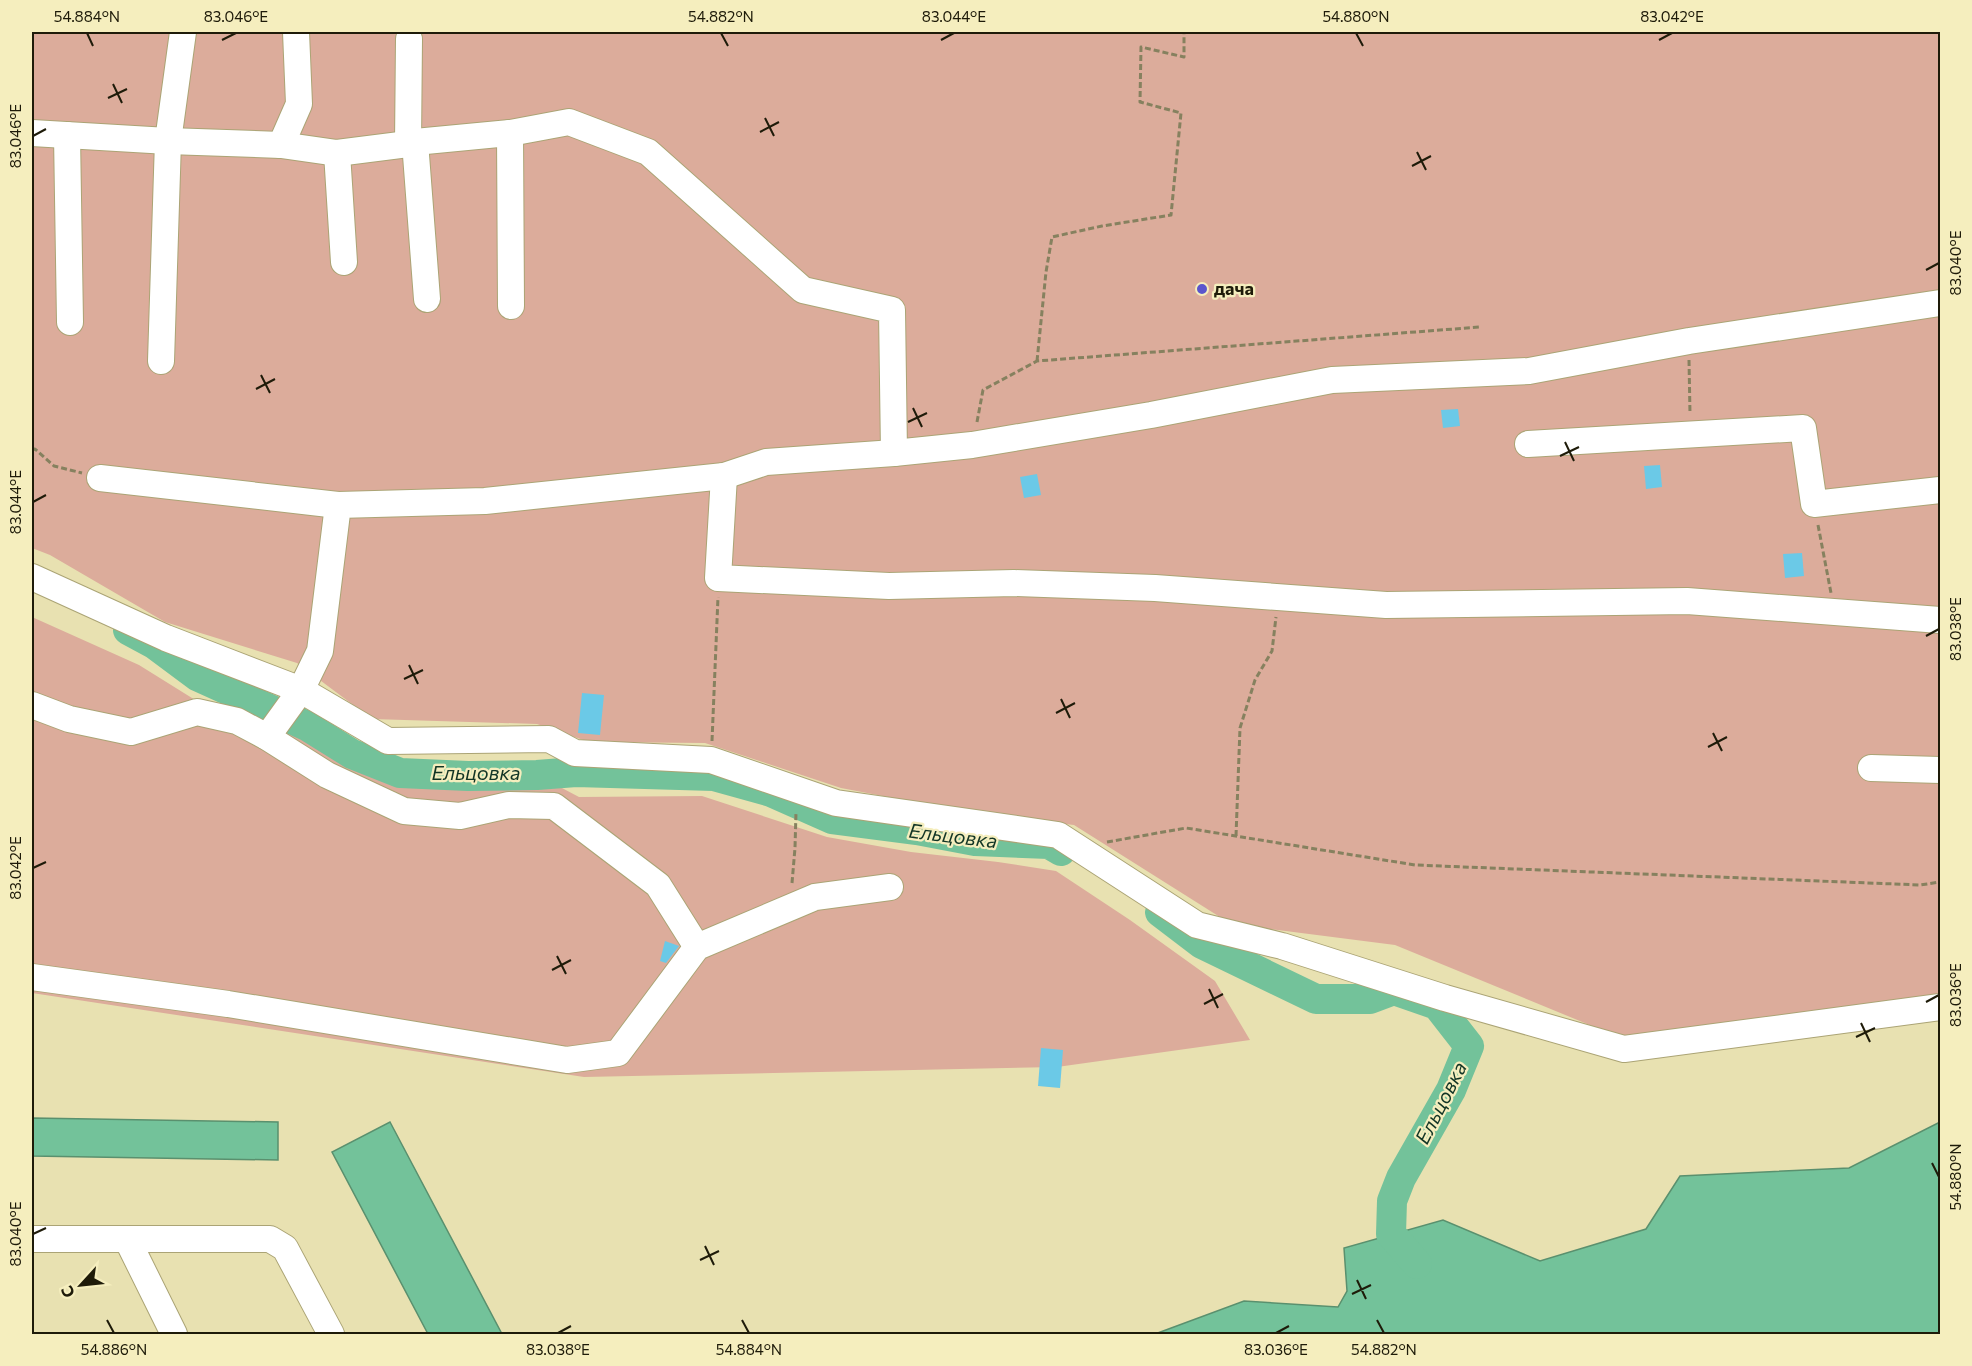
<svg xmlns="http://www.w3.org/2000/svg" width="1972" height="1366" viewBox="0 0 1972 1366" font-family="Commissioner,sans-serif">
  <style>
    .green { fill: #dcac9b }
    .water { fill: #73c29a; stroke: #5a906e; stroke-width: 1.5 }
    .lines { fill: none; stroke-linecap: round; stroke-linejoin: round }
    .river { stroke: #73c29a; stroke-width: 30 }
    .building { fill: #6bc9e7 }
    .minor-casing { stroke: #aba475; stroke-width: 28 }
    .path { stroke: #86815f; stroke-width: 3; stroke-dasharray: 6 3; stroke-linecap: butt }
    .minor { stroke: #fff; stroke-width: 26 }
    .ticks { fill: none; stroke: #1e1b09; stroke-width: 2 }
    .poi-dot { fill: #5b55cd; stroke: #f5eebe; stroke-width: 2 }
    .labels { text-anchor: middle; stroke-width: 4.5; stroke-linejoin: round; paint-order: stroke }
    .poi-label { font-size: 18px; font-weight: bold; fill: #1e1b09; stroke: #f5eebe; text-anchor: start }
    .water-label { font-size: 20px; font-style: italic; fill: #123525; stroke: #f5eebe }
    .neatline { fill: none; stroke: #1e1b09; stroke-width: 2 }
    .ticks-label { font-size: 15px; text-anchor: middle; fill: #1e1b09 }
  </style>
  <rect width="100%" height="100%" fill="#e8e1b1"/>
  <g class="green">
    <polygon points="32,32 1940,32 1940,994 1631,1042 1395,945 1231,924 1074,825 972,813 841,788 705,743 589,742 537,724 372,719 297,663 165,622 50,555 32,548"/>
    <polygon points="32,617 139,665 200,703 270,714 324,739 400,786 481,787 543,778 579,797 702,796 827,837 911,852 998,862 1056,871 1130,920 1215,981 1250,1040 1057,1067 584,1077 32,993"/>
  </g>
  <g class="water">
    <polygon points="32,1118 278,1122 278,1160 32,1156"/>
    <polygon points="390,1122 502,1334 428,1334 332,1152"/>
    <polygon points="1940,1122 1940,1334 1155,1334 1244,1301 1338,1307 1347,1291 1344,1248 1443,1220 1540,1261 1646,1229 1680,1176 1849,1168"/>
  </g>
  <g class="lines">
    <g class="river">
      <polyline points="128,630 154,644 197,676 307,726 352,754 400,773 468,776 537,775 576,772 714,776 771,792 832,819 917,830 975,841 1049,844 1061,851"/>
      <polyline points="1160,912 1202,944 1316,999 1370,999 1394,990 1437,1005 1469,1046 1451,1090 1401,1178 1392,1201 1391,1234 1417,1264"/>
    </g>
  </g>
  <g class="building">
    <polygon points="1458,409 1460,426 1443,428 1441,410"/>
    <polygon points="1660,465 1662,487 1646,489 1644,466"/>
    <polygon points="1037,474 1041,495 1024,498 1020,477"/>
    <polygon points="1802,553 1804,576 1785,578 1783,554"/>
    <polygon points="582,693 604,695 600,735 578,733"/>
    <polygon points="665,941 679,946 666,963 660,961"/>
    <polygon points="1041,1048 1063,1050 1060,1088 1038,1086"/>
  </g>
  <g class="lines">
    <defs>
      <g id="minor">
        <polyline points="32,133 168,141 281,145 337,153 408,144 415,142 510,133 569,122 648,152 803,290 892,310 894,453"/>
        <polyline points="510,133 511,306"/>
        <polyline points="67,135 70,322"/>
        <polyline points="415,142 427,299"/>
        <polyline points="408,144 409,39"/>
        <polyline points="281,145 299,104 296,32"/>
        <polyline points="337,153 344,262"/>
        <polyline points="161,361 168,141 183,32"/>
        <polyline points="1528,444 1803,428 1814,504 1940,490"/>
        <polyline points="724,476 718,578 889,586 1014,583 1155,588 1386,605 1687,601 1940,620"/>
        <polyline points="100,478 338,505"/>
        <polyline points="32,577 166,638 301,690 388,741 549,739 575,753 711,760 836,803 1058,835 1197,925 1282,946 1445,998 1624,1049 1940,1007"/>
        <polyline points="32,705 69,719 131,732 197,712 237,721 267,737 327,775 404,811 460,816 509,805 554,806 658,885 697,947"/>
        <polyline points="267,737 301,690 320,651 338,505 485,501 724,476 766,462 894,453 972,445 1151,415 1332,380 1529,371 1689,341 1940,303"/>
        <polyline points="1871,768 1940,770"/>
        <polyline points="32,977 228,1004 567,1060 618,1053 697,947 815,897 890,887"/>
        <polyline points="32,1239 270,1239 285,1248 331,1334"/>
        <polyline points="127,1239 174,1334"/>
      </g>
    </defs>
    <use href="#minor" class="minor-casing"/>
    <g class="path">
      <polyline points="1689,360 1690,414"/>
      <polyline points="1037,361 1046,272 1052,237 1102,226 1171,215 1181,113 1140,102 1141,47 1184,57 1184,32"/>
      <polyline points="977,422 983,390 1037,361 1480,327"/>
      <polyline points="32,450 35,449 54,466 82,473"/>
      <polyline points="1818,525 1831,593"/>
      <polyline points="712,741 718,597"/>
      <polyline points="1236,836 1240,728 1255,680 1272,651 1276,617"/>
      <polyline points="1107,842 1186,828 1415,865 1920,885 1940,882"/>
      <polyline points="792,883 795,848 796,812"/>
    </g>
    <use href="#minor" class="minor"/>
  </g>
  <path class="ticks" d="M87,33l6,13M721,33l7,13M1356,33l7,13M222,40l14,-7M941,40l13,-7M1659,40l13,-7M113,84l9,19M108,98l19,-9M765,118l9,18M760,132l19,-10M33,136l13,-7M1417,152l9,18M1412,166l19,-10M1926,270l13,-7M261,375l9,18M256,389l19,-10M913,408l9,19M908,422l19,-9M1565,442l9,19M1560,456l19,-9M33,502l13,-7M1926,636l13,-7M409,665l9,19M404,679l19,-9M1061,699l9,19M1056,713l19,-10M1713,733l9,18M1708,747l19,-10M33,868l13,-6M557,956l9,18M552,970l19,-10M1209,989l9,19M1926,1002l13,-7M1204,1004l19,-10M1861,1023l9,19M1856,1037l19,-9M1932,1163l7,14M33,1234l13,-6M705,1246l9,19M700,1260l19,-9M1357,1280l9,19M1352,1294l19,-9M107,1320l7,13M742,1320l7,13M1377,1320l7,13M558,1333l13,-7M1276,1333l13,-7"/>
  <circle class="poi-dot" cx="1202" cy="289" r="6"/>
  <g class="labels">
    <g class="poi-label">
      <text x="1214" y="295">дача</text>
    </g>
    <g class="water-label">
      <text x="476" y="780">Ельцовка</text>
      <text transform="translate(953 836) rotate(7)" y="7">Ельцовка</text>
      <text transform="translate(1441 1103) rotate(-63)" y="7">Ельцовка</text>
    </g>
  </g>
  <rect width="1972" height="1366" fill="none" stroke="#f5eebe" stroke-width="66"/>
  <g transform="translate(81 1285) rotate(243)" stroke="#f5eebe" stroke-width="4.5" paint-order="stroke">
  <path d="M0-4.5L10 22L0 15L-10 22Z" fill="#1e1b09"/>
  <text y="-9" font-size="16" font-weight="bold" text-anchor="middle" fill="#1e1b09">С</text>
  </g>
  <rect x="33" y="33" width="1906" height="1300" class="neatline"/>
  <g class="ticks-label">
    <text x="87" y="22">54.884°N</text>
    <text x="236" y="22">83.046°E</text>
    <text x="721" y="22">54.882°N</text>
    <text x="954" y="22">83.044°E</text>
    <text x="1356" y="22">54.880°N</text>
    <text x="1672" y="22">83.042°E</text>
    <text transform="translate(16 136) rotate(-90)" y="5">83.046°E</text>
    <text transform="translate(1956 263) rotate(-90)" y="5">83.040°E</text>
    <text transform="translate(16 502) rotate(-90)" y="5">83.044°E</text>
    <text transform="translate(1956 629) rotate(-90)" y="5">83.038°E</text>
    <text transform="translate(16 868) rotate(-90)" y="5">83.042°E</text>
    <text transform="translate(1956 995) rotate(-90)" y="5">83.036°E</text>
    <text transform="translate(1956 1177) rotate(-90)" y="5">54.880°N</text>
    <text transform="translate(16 1234) rotate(-90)" y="5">83.040°E</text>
    <text x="114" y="1355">54.886°N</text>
    <text x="558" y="1355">83.038°E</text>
    <text x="749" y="1355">54.884°N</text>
    <text x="1276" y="1355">83.036°E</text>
    <text x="1384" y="1355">54.882°N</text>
  </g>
</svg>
